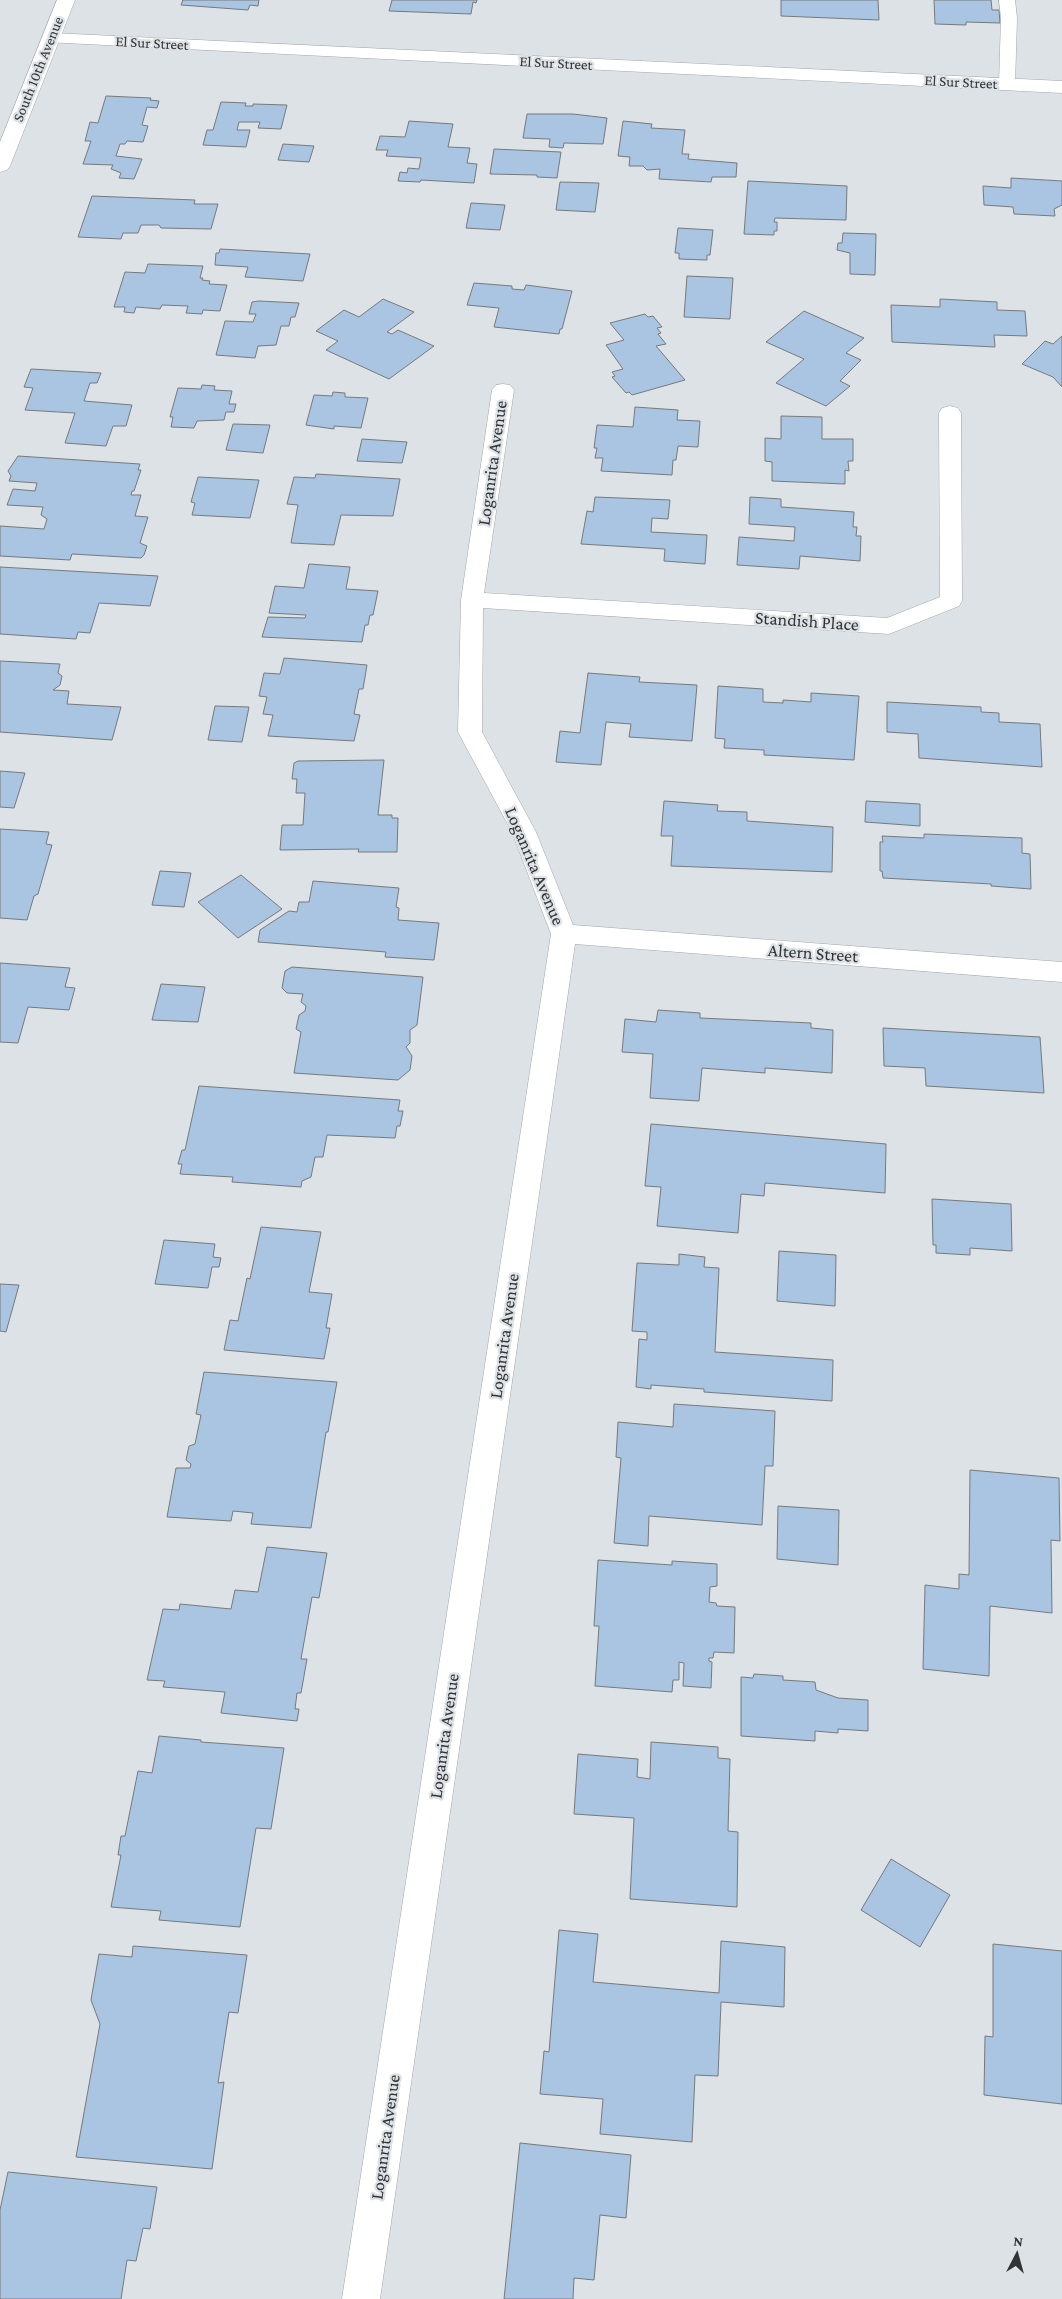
<svg xmlns="http://www.w3.org/2000/svg" width="1062" height="2299" viewBox="0 0 1062 2299" font-family="'Crimson Pro',serif">
  <style>
    .building { fill: #a9c5e1; stroke: #767a7e }
    .lines { fill: none; stroke-linecap: round; stroke-linejoin: round }
    .service-casing { stroke: #a3a7ac; stroke-width: 1 }
    .minor-casing { stroke: #a3a7ac; stroke-width: 1 }
    .tertiary-casing { stroke: #a3a7ac; stroke-width: 1 }
    .service { fill: #fff; fill-rule: evenodd }
    .minor { fill: #fff; fill-rule: evenodd }
    .tertiary { fill: #fff; fill-rule: evenodd }
    .labels { text-anchor: middle; stroke-width: 4.5; stroke-linejoin: round; paint-order: stroke }
    .far-street-label { font-size: 15px; fill: #313335; stroke: #dde2e7 }
    .street-label { font-size: 18px; fill: #313335; stroke: #dde2e7 }
  </style>
  <rect width="100%" height="100%" fill="#dde2e7"/>
  <g class="building">
    <polygon points="183,0 182,0 259,0 258,6 250,5 248,10 181,5"/>
    <polygon points="392,0 477,0 476,3 473,2 471,14 389,11"/>
    <polygon points="781,0 878,0 879,20 781,16"/>
    <polygon points="934,0 991,0 992,10 999,10 1000,23 966,22 966,25 935,24"/>
    <polygon points="106,96 151,98 150,100 159,101 157,108 147,107 142,125 148,126 143,142 127,141 125,144 120,144 116,156 142,159 134,179 119,178 121,173 111,169 113,165 83,164 91,141 85,141 90,122 98,123"/>
    <polygon points="221,102 246,103 245,106 253,106 253,104 287,105 281,129 258,128 260,122 239,122 237,130 250,130 246,147 203,145 207,130 213,130"/>
    <polygon points="527,114 573,114 607,118 603,144 564,143 563,148 549,147 550,139 523,138"/>
    <polygon points="409,121 453,124 448,147 470,148 467,163 477,164 474,183 421,180 420,182 398,181 400,172 407,173 408,168 419,169 421,158 386,156 388,150 376,150 380,136 405,137"/>
    <polygon points="623,121 652,124 651,128 685,130 682,154 689,154 688,159 737,163 736,177 712,177 711,182 659,179 660,169 647,170 643,166 629,166 630,157 618,156"/>
    <polygon points="283,144 314,146 309,162 278,160"/>
    <polygon points="494,149 561,152 557,178 537,177 537,175 490,174"/>
    <polygon points="1011,178 1062,181 1062,205 1054,209 1055,216 1014,214 1013,207 984,205 983,186 1011,188"/>
    <polygon points="748,181 847,186 846,220 775,218 774,222 777,222 777,231 774,231 774,235 744,234"/>
    <polygon points="560,182 599,183 595,212 556,210"/>
    <polygon points="92,196 195,200 194,204 218,204 211,229 161,228 159,225 141,225 138,233 123,233 121,239 78,237"/>
    <polygon points="471,203 505,205 500,230 466,228"/>
    <polygon points="678,228 713,230 710,255 707,255 707,260 679,259 679,253 675,253"/>
    <polygon points="843,233 876,234 875,275 850,274 850,253 837,250 838,243 842,243"/>
    <polygon points="220,249 310,254 303,281 245,277 248,267 215,265 216,253 219,253"/>
    <polygon points="148,264 203,266 200,278 203,278 202,280 210,281 209,284 227,285 220,311 203,310 202,314 186,313 188,306 162,305 160,309 136,307 134,313 124,312 125,307 114,307 125,272 145,273"/>
    <polygon points="687,276 733,278 730,319 684,317"/>
    <polygon points="474,283 512,286 512,289 524,290 526,285 572,291 562,329 560,329 559,334 494,327 499,308 467,305"/>
    <polygon points="383,299 414,312 387,332 392,334 398,330 434,346 389,379 326,350 338,341 316,331 344,310 359,317"/>
    <polygon points="940,299 997,302 997,310 1025,311 1027,336 994,335 995,347 892,342 891,305 940,307"/>
    <polygon points="259,301 299,303 295,317 291,317 289,326 281,326 276,345 258,346 255,358 216,355 225,321 253,322 256,314 249,314 252,302"/>
    <polygon points="804,311 864,338 846,353 861,360 840,381 850,386 826,406 776,383 804,359 766,342"/>
    <polygon points="645,314 648,317 653,316 662,327 657,328 661,333 658,334 666,344 656,346 685,380 632,395 629,392 626,393 612,377 615,376 612,372 623,369 606,345 624,340 610,323"/>
    <polygon points="1062,336 1062,387 1053,377 1022,364 1045,341 1053,344"/>
    <polygon points="31,369 101,373 97,383 90,383 84,401 132,405 126,426 113,426 106,446 65,443 75,413 25,410 33,388 24,387"/>
    <polygon points="202,385 215,386 214,390 232,391 229,404 236,404 234,412 226,412 224,420 197,421 194,428 171,427 173,417 170,417 178,388 201,389"/>
    <polygon points="333,392 345,393 345,397 368,398 361,428 334,426 334,429 306,425 314,395 332,396"/>
    <polygon points="635,407 678,410 677,420 700,421 698,447 678,446 676,460 673,460 672,475 601,471 603,458 595,458 597,448 594,448 597,425 633,427"/>
    <polygon points="781,416 822,417 822,439 853,439 853,461 848,461 849,471 845,470 845,484 772,481 772,462 765,461 765,438 781,439"/>
    <polygon points="233,424 270,425 263,453 226,450"/>
    <polygon points="362,439 407,442 402,463 357,461"/>
    <polygon points="18,456 140,464 138,470 141,470 134,491 132,491 131,495 141,495 135,516 148,517 140,543 147,546 144,555 141,558 72,554 70,560 0,556 0,526 44,529 47,519 41,515 43,507 7,505 13,489 35,491 37,483 9,481 11,476 8,471"/>
    <polygon points="316,474 400,479 393,516 341,515 334,545 291,543 298,505 287,504 294,477 315,478"/>
    <polygon points="198,477 259,480 250,518 192,515 195,503 191,502"/>
    <polygon points="595,497 670,500 668,519 652,518 651,532 707,535 705,564 664,561 665,549 581,544 587,511 593,512"/>
    <polygon points="750,497 781,499 781,507 854,512 853,527 857,527 856,536 861,536 860,561 800,556 799,569 737,565 739,537 794,541 795,527 749,524"/>
    <polygon points="309,564 350,567 346,589 378,591 373,615 370,615 368,625 365,625 362,642 262,637 268,617 305,618 306,615 269,613 275,586 304,588"/>
    <polygon points="0,567 158,576 150,606 99,603 90,633 78,632 76,639 0,634"/>
    <polygon points="284,658 367,665 363,689 359,689 354,714 360,715 354,741 268,736 273,715 263,714 267,697 259,696 264,673 280,674"/>
    <polygon points="0,661 60,664 58,673 62,676 60,685 53,690 69,691 67,704 121,707 112,740 0,732"/>
    <polygon points="588,673 640,677 639,682 697,685 692,741 629,737 631,724 606,722 601,765 556,762 560,731 580,733"/>
    <polygon points="718,686 763,689 763,702 783,703 783,700 811,702 811,693 859,696 854,760 764,755 764,750 724,748 725,739 715,738"/>
    <polygon points="887,702 981,707 981,712 999,713 999,722 1040,724 1042,767 919,758 918,734 887,732"/>
    <polygon points="215,706 249,707 242,742 208,740"/>
    <polygon points="384,760 378,815 392,815 392,818 398,818 397,852 358,852 359,849 280,850 282,825 303,825 305,793 296,793 297,779 292,779 294,763 298,761"/>
    <polygon points="0,771 25,773 14,808 0,807"/>
    <polygon points="664,801 718,805 717,811 747,812 747,821 833,827 832,872 671,866 673,836 661,836"/>
    <polygon points="866,801 920,804 920,826 865,822"/>
    <polygon points="0,829 49,832 46,844 52,845 38,894 34,896 27,920 0,918"/>
    <polygon points="924,834 1022,838 1022,853 1030,854 1031,889 991,886 991,884 883,878 882,871 880,871 880,842 883,842 882,836 924,838"/>
    <polygon points="160,871 191,873 184,907 152,905"/>
    <polygon points="241,875 282,909 238,938 198,902"/>
    <polygon points="313,881 399,888 396,907 399,908 398,920 439,923 434,960 385,957 386,952 258,942 260,930 289,911 297,912 299,902 309,902"/>
    <polygon points="0,963 70,968 65,987 75,988 69,1010 28,1007 18,1043 0,1042"/>
    <polygon points="292,967 423,977 417,1025 410,1030 410,1043 406,1047 412,1056 410,1070 398,1080 294,1073 301,1032 296,1029 299,1015 305,1011 306,1006 301,1002 303,994 287,993 282,988 285,971"/>
    <polygon points="161,984 205,987 198,1022 152,1020"/>
    <polygon points="658,1010 700,1013 700,1018 811,1023 811,1028 833,1030 832,1073 765,1068 765,1073 702,1068 699,1101 650,1098 653,1054 622,1052 625,1019 656,1022"/>
    <polygon points="883,1028 1040,1037 1044,1093 926,1086 925,1068 884,1066"/>
    <polygon points="199,1086 400,1100 398,1111 403,1111 400,1126 397,1126 395,1138 327,1135 323,1157 315,1157 311,1177 302,1181 301,1187 232,1182 233,1177 180,1174 182,1164 178,1164 182,1150 185,1150"/>
    <polygon points="651,1124 886,1144 885,1193 765,1183 764,1196 741,1194 738,1233 657,1226 661,1187 645,1186"/>
    <polygon points="932,1199 1011,1204 1012,1251 970,1248 970,1255 936,1253 936,1245 933,1245"/>
    <polygon points="261,1227 321,1232 309,1292 332,1294 326,1328 330,1328 324,1359 224,1350 230,1320 238,1321 247,1278 250,1279"/>
    <polygon points="164,1240 215,1244 213,1257 221,1258 219,1267 212,1267 208,1288 155,1284"/>
    <polygon points="779,1251 836,1255 835,1306 777,1301"/>
    <polygon points="679,1254 705,1257 704,1267 719,1268 715,1352 833,1360 832,1401 704,1392 704,1389 651,1385 651,1389 636,1387 639,1339 647,1340 647,1332 632,1331 637,1263 679,1265"/>
    <polygon points="0,1284 19,1285 6,1332 0,1331"/>
    <polygon points="204,1372 337,1382 328,1432 326,1432 311,1528 251,1524 253,1513 233,1511 231,1521 167,1517 176,1468 190,1468 191,1464 186,1460 189,1446 195,1444 201,1415 196,1414"/>
    <polygon points="674,1404 775,1411 773,1466 765,1466 762,1525 649,1516 648,1546 614,1543 621,1458 616,1457 618,1422 673,1427"/>
    <polygon points="970,1470 1059,1478 1060,1541 1051,1540 1052,1613 990,1606 989,1676 923,1669 925,1585 959,1589 959,1574 969,1575"/>
    <polygon points="778,1506 839,1510 838,1565 777,1559"/>
    <polygon points="267,1547 327,1553 319,1598 312,1597 301,1659 307,1659 301,1693 297,1693 295,1709 299,1709 297,1721 221,1713 225,1692 163,1687 165,1681 147,1680 163,1609 179,1610 180,1604 231,1609 235,1590 258,1592"/>
    <polygon points="598,1560 672,1565 672,1561 717,1564 717,1586 710,1587 709,1602 716,1603 717,1606 735,1607 734,1653 714,1652 713,1658 709,1658 709,1661 712,1662 711,1688 683,1686 684,1663 679,1662 679,1680 673,1680 672,1692 595,1686 599,1626 594,1626"/>
    <polygon points="754,1674 783,1676 783,1680 815,1682 816,1690 838,1698 868,1700 868,1731 838,1729 838,1733 815,1731 815,1741 741,1736 741,1677 753,1678"/>
    <polygon points="159,1736 201,1740 201,1742 284,1748 271,1829 256,1828 240,1927 159,1920 161,1911 111,1907 121,1855 118,1855 121,1836 125,1836 138,1771 152,1773"/>
    <polygon points="651,1742 718,1747 718,1758 730,1759 728,1831 738,1832 737,1907 630,1899 634,1818 574,1814 578,1754 638,1759 637,1777 650,1779"/>
    <polygon points="891,1859 950,1895 920,1947 861,1910"/>
    <polygon points="559,1930 598,1934 593,1982 719,1993 721,1941 785,1947 784,2007 721,2002 718,2076 695,2075 692,2142 600,2134 603,2099 540,2094 544,2051 549,2052"/>
    <polygon points="993,1944 1062,1951 1062,2104 984,2095 985,2036 993,2037"/>
    <polygon points="133,1946 247,1955 238,2013 229,2012 218,2083 224,2082 212,2169 76,2157 100,2024 91,2000 99,1954 132,1957"/>
    <polygon points="520,2143 631,2155 626,2218 600,2215 594,2280 574,2278 573,2299 504,2299"/>
    <polygon points="8,2172 157,2187 150,2229 143,2228 136,2261 127,2260 121,2299 0,2299 0,2210"/>
  </g>
  <g class="lines">
    <defs>
      <polygon id="service" points="999,0 1015,0 1017,18 1015,85 1013,89 1001,89 999,85 1001,18"/>
      <g id="minor">
        <polygon points="51,33 1062,81 1062,93 45,42 42,38 45,34"/>
        <polygon points="503,384 510,385 514,390 484,593 887,618 940,597 939,413 942,408 950,406 958,408 961,413 962,601 959,606 889,634 483,608 482,732 536,832 573,925 1062,962 1062,982 575,944 380,2299 342,2299 551,934 512,832 458,732 461,600 492,390 496,385"/>
      </g>
      <polygon id="tertiary" points="57,0 75,0 10,166 7,170 0,172 0,142"/>
    </defs>
    <use href="#service" class="service-casing"/>
    <use href="#minor" class="minor-casing"/>
    <use href="#tertiary" class="tertiary-casing"/>
    <use href="#service" class="service"/>
    <use href="#minor" class="minor"/>
    <use href="#tertiary" class="tertiary"/>
  </g>
  <g class="labels">
    <g class="far-street-label">
      <text transform="translate(152 43) rotate(3)" y="5">El Sur Street</text>
      <text transform="translate(556 63) rotate(3)" y="5">El Sur Street</text>
      <text transform="translate(38 69) rotate(-68)" y="5">South 10th Avenue</text>
      <text transform="translate(961 82) rotate(3)" y="5">El Sur Street</text>
    </g>
    <g class="street-label">
      <text transform="translate(492 463) rotate(-82)" y="6">Loganrita Avenue</text>
      <text transform="translate(807 621) rotate(4)" y="6">Standish Place</text>
      <text transform="translate(535 866) rotate(67)" y="6">Loganrita Avenue</text>
      <text transform="translate(813 953) rotate(4)" y="6">Altern Street</text>
      <text transform="translate(504 1336) rotate(-82)" y="6">Loganrita Avenue</text>
      <text transform="translate(444 1736) rotate(-82)" y="6">Loganrita Avenue</text>
      <text transform="translate(385 2137) rotate(-82)" y="6">Loganrita Avenue</text>
    </g>
  </g>
  <g transform="translate(1017 2254) rotate(6)" stroke="#dde2e7" stroke-width="4" paint-order="stroke">
  <path d="M0-4L9 19L0 12L-9 19Z" fill="#313335"/>
  <text y="-8" font-size="14" font-weight="bold" text-anchor="middle" fill="#313335">N</text>
  </g>
</svg>
